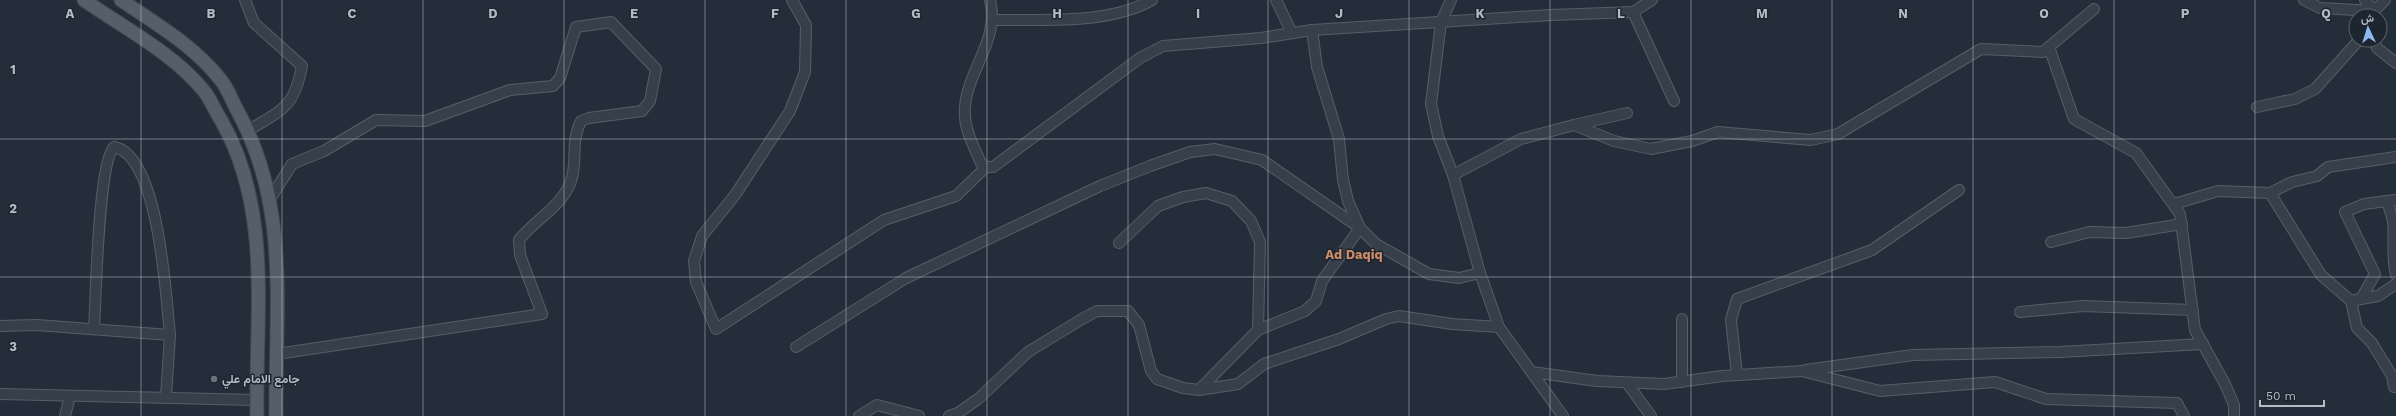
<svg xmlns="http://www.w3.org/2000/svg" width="2396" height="416" viewBox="0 0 2396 416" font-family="'Work Sans',Vazirmatn,sans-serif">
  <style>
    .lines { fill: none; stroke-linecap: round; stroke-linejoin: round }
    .minor-casing { stroke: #565e68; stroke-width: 12 }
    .major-casing { stroke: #414953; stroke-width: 15 }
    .minor { stroke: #37404a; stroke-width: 10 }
    .major { stroke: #555f6a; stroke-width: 13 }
    .grid { fill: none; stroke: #b3bbc6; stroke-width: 1; stroke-opacity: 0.55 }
    .worship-dot { fill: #6b7280; stroke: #1d252f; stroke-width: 1.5 }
    .labels { text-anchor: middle; stroke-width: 3; stroke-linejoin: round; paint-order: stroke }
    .poi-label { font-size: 12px; font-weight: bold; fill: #b3bbc6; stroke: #1d252f; text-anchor: start }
    .neighbourhood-label { font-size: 13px; font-weight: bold; fill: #cd8d66; stroke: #1d252f }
    .grid-label { font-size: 13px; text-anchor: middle; font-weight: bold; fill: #b3bbc6; stroke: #1d252f; stroke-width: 3; stroke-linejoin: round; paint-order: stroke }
  </style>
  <rect width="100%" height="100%" fill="#242e3a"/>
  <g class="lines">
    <defs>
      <g id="minor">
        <path d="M245,0l9,23 48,43c-8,42 -19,43 -53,64"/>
        <polyline points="792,0 806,25 805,72 790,111 735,195 702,236 694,261 696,282 716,329 884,220 956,196 986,167"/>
        <path d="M990,0c10,40 -22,69 -25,107 -2,20 8,38 16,56l5,4h7l147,-109 23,-12 98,-8 51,-8 239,-15 82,-3 19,-12"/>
        <polyline points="1276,0 1292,33"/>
        <polyline points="1451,0 1441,22 1431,104 1438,136 1453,175 1480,273 1499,327 1563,416"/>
        <polyline points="2304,0 2320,8 2374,11 2365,0"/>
        <polyline points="1633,12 1674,101"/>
        <polyline points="2373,16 2374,11 2385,0"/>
        <path d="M993,20c50,-1 115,5 159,-20"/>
        <polyline points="1312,30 1317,67 1339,139 1343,180 1348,201 1360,228 1376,244 1429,274 1459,278 1480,273"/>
        <polyline points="2374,40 2377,48 2396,63"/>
        <polyline points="2049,47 2074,119 2136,153 2180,214 2195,330 2225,384 2234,405 2234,416"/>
        <polyline points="2257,107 2295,99 2315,89 2359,40"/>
        <polyline points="1574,125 1627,113"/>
        <polyline points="1453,175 1521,139 1574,125 1614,141 1651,149 1692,141 1718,132 1811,140 1838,134 1981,49 2043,52 2094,9"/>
        <polyline points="2270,193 2321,275 2351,301 2361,299"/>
        <path d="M270,199l22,-35 32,-13 52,-31 49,1 85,-31 43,-4 7,-8 16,-51 35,-5 45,47 -6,32 -8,10 -53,7 -8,3c-11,21 -3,40 -10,60 -9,26 -36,38 -52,59l1,15 22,59 -265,40"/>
        <path d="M2396,200l-9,1c2,7 5,14 6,21 2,19 -2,34 3,53"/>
        <polyline points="2387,201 2364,204 2345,212 2375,274 2361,299 2378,296 2396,284"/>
        <polyline points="2174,204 2218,191 2270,193 2292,182 2317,176 2328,167 2396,157"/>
        <polyline points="2051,242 2089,232 2126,233 2182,224"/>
        <polyline points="2351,301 2357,328 2372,343 2392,376 2394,387"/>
        <polyline points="2020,312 2083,306 2193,310"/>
        <polyline points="0,326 37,325 170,335 166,397"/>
        <path d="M94,329c2,-30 4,-166 20,-182 45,8 52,150 56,188"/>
        <polyline points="796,347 906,278 1100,186 1150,166 1190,152 1215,149 1262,160 1360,228 1322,281 1316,301 1305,311 1258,330 1260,242 1251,221 1232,201 1206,193 1183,197 1158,206 1119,243"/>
        <polyline points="1806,370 1913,355 2060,352 2203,344"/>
        <polyline points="1532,372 1597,381 1664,384 1722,376 1802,371 1880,391 1995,382 2046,399 2177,403 2184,416"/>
        <polyline points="1737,375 1731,320 1737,299 1872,250 1959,190"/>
        <polyline points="1682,382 1682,319"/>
        <polyline points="1627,383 1651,416"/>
        <polyline points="1199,390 1258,330"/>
        <polyline points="0,394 256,400"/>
        <polyline points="65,416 70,396"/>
        <polyline points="859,416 877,405 919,416"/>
        <polyline points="949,416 958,413 978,399 1028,352 1082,319 1097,311 1128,311 1139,325 1151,371 1157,379 1183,388 1199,390 1238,384 1264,364 1339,339 1386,319 1399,316 1452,324 1499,327"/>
      </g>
      <g id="major">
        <path d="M84,0c40,28 89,53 120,91 7,9 11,20 17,29 52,91 34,196 36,296"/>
        <path d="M121,0c35,24 72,45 99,79 7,8 11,19 16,29 55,98 39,201 40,308"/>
      </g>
    </defs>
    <use href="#minor" class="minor-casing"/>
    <use href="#major" class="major-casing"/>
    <use href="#minor" class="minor"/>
    <use href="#major" class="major"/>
  </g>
  <path class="grid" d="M141,0v416M282,0v416M423,0v416M564,0v416M705,0v416M846,0v416M987,0v416M1128,0v416M1268,0v416M1409,0v416M1550,0v416M1691,0v416M1832,0v416M1973,0v416M2114,0v416M2255,0v416M0,139h2396M0,277h2396"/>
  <circle class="worship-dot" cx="214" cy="379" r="4"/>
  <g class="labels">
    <g class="poi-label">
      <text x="222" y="383">جامع الامام علي</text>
    </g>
    <g class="neighbourhood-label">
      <text x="1354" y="259">Ad Daqiq</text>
    </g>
  </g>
  <g class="grid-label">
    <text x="70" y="18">A</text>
    <text x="211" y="18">B</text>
    <text x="352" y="18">C</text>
    <text x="493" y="18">D</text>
    <text x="634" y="18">E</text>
    <text x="775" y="18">F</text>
    <text x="916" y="18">G</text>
    <text x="1057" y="18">H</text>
    <text x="1198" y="18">I</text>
    <text x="1339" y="18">J</text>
    <text x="1480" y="18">K</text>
    <text x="1621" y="18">L</text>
    <text x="1762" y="18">M</text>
    <text x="1903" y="18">N</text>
    <text x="2044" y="18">O</text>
    <text x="2185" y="18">P</text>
    <text x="2326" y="18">Q</text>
    <text x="13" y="74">1</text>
    <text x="13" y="213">2</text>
    <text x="13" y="351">3</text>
  </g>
  <g transform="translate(2368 28) rotate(356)"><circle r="19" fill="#1d252f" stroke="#59616b"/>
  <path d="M0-3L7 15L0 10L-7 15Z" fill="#8db9f1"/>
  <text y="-6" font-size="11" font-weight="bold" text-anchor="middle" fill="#b3bbc6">ش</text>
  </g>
  <path d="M2260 400v6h64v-6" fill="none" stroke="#b3bbc6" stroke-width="2"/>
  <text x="2266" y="400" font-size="12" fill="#b3bbc6" stroke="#1d252f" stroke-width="3" paint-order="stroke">50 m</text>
</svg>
